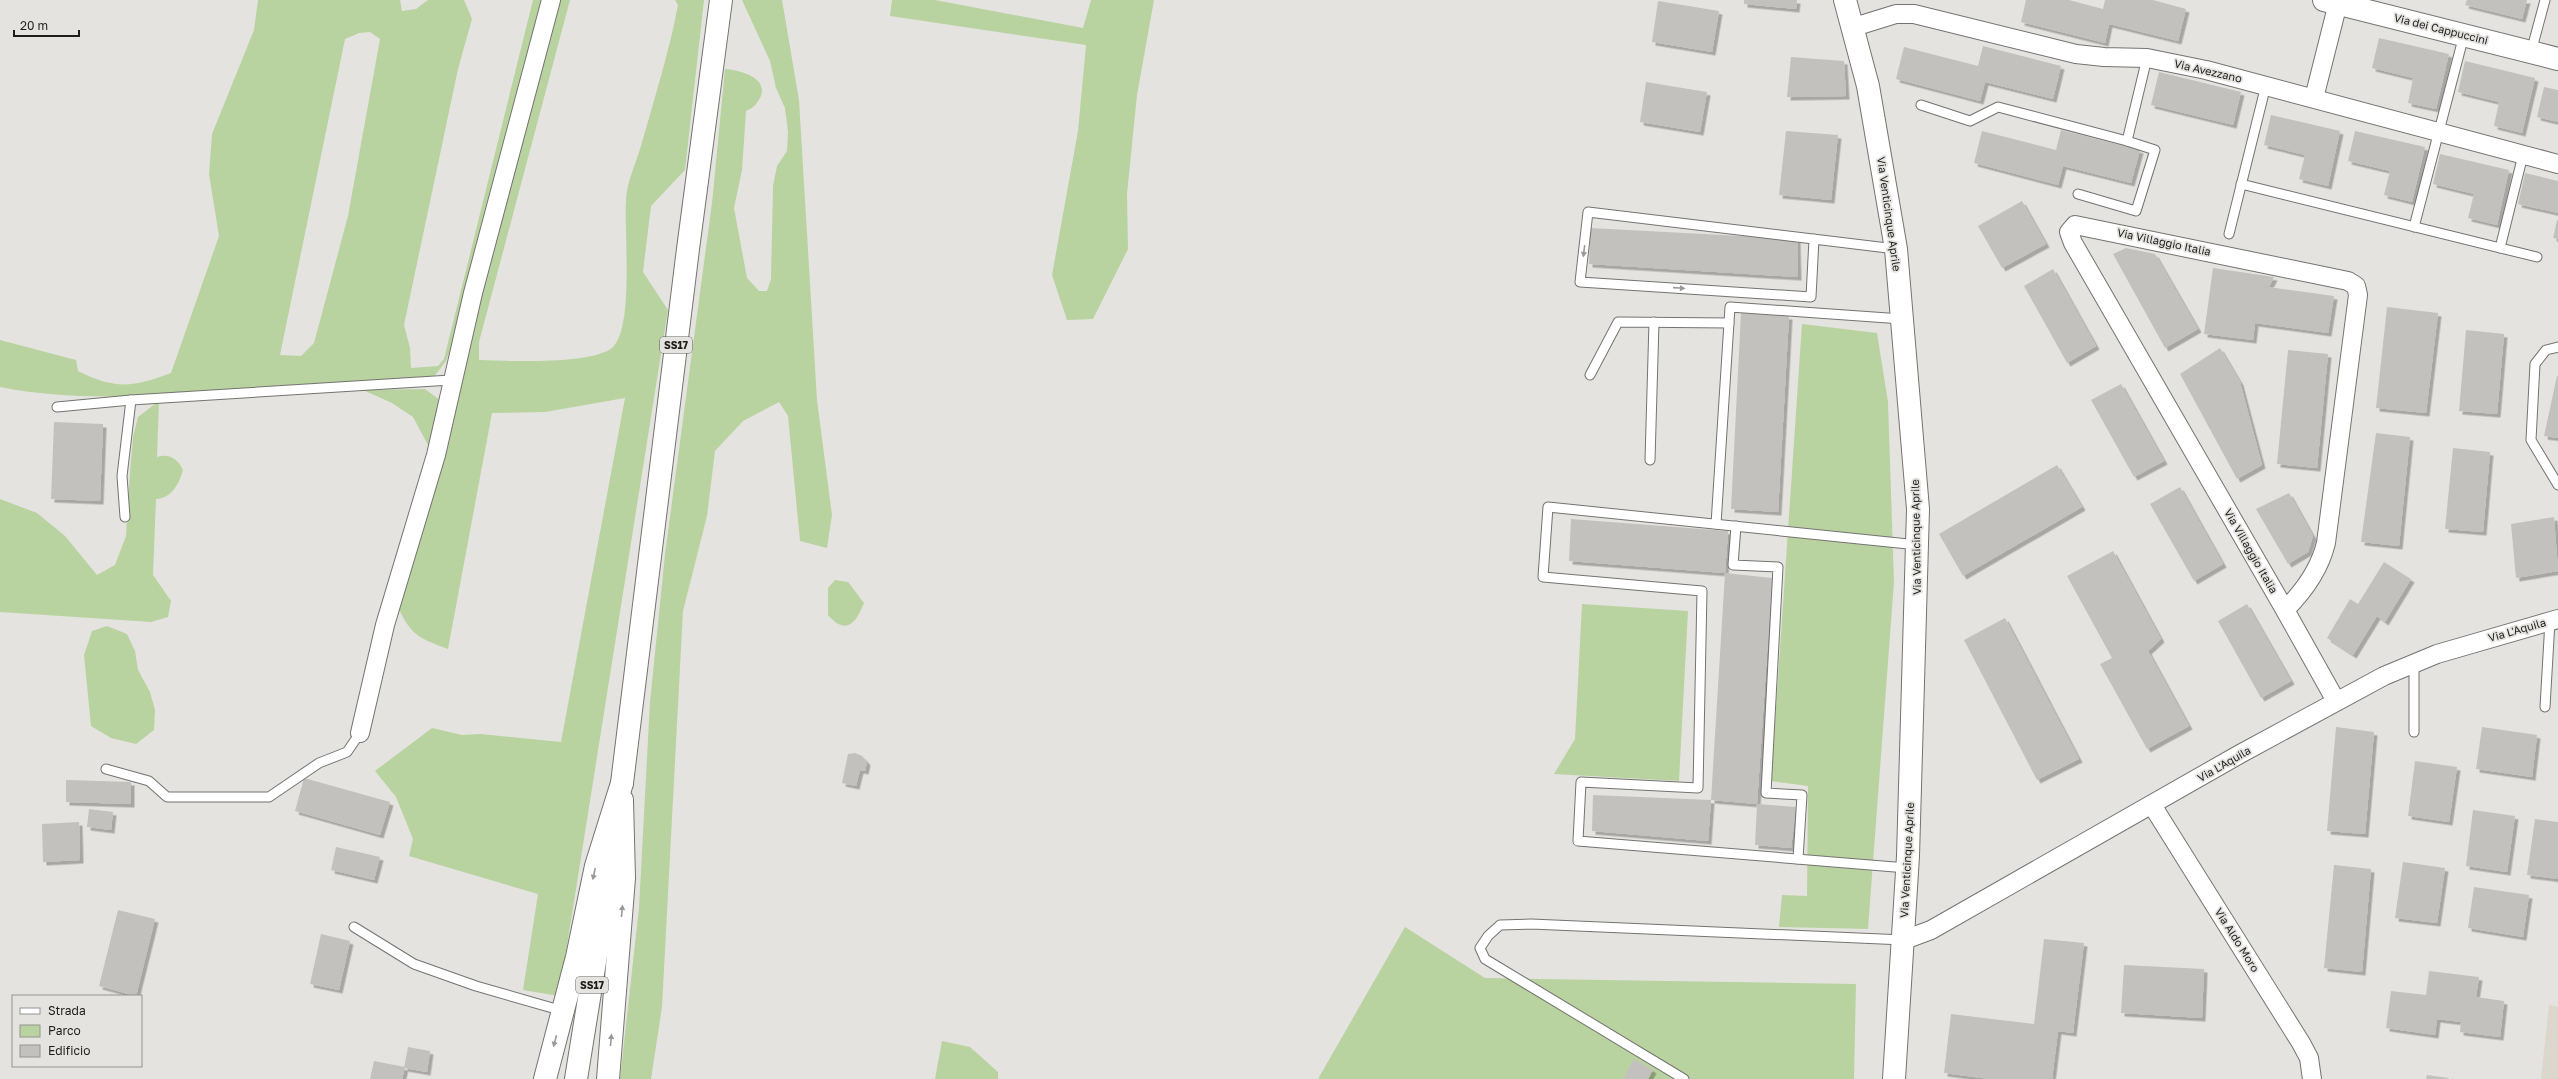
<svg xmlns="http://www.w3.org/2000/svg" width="2558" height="1079" viewBox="0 0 2558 1079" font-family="'Golos Text',sans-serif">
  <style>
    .built { fill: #dcd6cc }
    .green { fill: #b8d3a0; fill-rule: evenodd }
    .building { fill: #c3c1be; filter: url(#shadow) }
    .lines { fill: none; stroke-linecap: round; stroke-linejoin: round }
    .lane-casing { stroke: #757370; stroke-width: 11 }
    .street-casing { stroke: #757370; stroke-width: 20 }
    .secondary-casing { stroke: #757370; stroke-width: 24 }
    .primary-casing { stroke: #757370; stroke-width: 24 }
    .highway-casing { stroke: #757370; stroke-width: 24 }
    .lane { stroke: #fff; stroke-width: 9 }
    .street { stroke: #fff; stroke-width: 18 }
    .secondary { stroke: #fff; stroke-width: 22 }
    .primary { stroke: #fff; stroke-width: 22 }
    .highway { stroke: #fff; stroke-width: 22 }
    .oneway { fill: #9a9999 }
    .labels { text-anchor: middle; stroke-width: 3.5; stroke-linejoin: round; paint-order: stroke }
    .shield { fill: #e5e3df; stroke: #5a5856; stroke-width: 1 }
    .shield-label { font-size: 10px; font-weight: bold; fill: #1e1d1c }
    .street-label { font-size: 11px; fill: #1e1d1c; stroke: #e5e3df }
  </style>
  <defs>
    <filter id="shadow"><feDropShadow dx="3.5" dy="3.5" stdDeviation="0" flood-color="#0004"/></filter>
  </defs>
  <rect width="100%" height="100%" fill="#e5e3df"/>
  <polygon class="built" points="2549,1005 2558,1007 2558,1079 2541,1079"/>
  <g class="green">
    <path d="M258,0h142l2,11 14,-2 12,-9h36l8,19 -14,50 -54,256 6,23 1,20 27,-2 6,-7 89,-359h10l-82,320 -15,41 -13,17c-52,5 -105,4 -158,8 -91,7 -184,19 -275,1v-47l76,20 2,11c37,19 56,16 93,2l48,-137 -10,-62 3,-40 42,-104zM370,32l10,7 -32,177 -34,127 -13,13 -21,-1 65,-316 14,-6z"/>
    <path d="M554,0h16l-91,342v18c27,1 116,5 134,-13 21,-21 11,-115 13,-146 0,-17 10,-38 15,-55 13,-47 28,-93 37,-141l-3,-5h29l-19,170 -34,36 -8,66 25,38 -109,686 -36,-6 15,-96 -129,-38 4,-17 -17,-42 -21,-26 57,-43 30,7 19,-1 80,8 64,-344 -80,14 -53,1 -44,236c-33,-12 -39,-16 -53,-49z"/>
    <path d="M742,0h40l17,100 18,300 15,115 -5,33 -27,-7 -12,-125 -9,-14 -36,19 -28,30 -8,65 -24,95 -21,396 -11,72h-31l19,-171 11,-206 15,-148 47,-351 13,-134c15,1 45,9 35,29 -4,7 -7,10 -14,13l-4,59 -8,38 13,70 12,13h8l4,-12 2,-93 4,-20 10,-15 1,-19 -3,-24 -9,-20 -6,-27z"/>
    <polygon points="892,0 935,0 1083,28 1091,0 1154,0 1137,95 1127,194 1128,249 1093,319 1067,320 1052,275 1078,131 1086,45 890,16"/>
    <polygon points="1802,324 1877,333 1888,402 1894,582 1868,929 1779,927 1782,895 1807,896 1808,786 1771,781"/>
    <polygon points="425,389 441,401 428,445 413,417 392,403 363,390"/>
    <path d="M159,401l-2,56c12,-4 21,2 26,13 -4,14 -11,28 -27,29l-3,76 18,26 -3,16 -17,5 -151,-10v-113l37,14 28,23 32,39 18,-10 11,-29 4,-63 3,-36 5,-20z"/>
    <path d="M835,580l13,2 16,21c-8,20 -18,33 -36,12v-27z"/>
    <polygon points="1582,604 1688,611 1679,781 1554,774 1575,739"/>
    <polygon points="107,626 127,634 135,651 138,670 150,692 155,710 154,730 136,744 111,738 91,726 84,655 92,631"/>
    <polygon points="1405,927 1485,978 1856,984 1854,1079 1318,1079"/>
    <polygon points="942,1041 970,1047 998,1072 998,1079 935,1079"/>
  </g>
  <g class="building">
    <polygon points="1744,0 1797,0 1796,9 1744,4"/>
    <polygon points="2026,0 2069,0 2103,9 2105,0 2153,0 2186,9 2178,41 2109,24 2105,43 2021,22"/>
    <polygon points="2467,0 2527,0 2522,19 2465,5"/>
    <polygon points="1658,1 1719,11 1712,52 1652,42"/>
    <polygon points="2379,38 2449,54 2436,109 2408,103 2413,78 2372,68"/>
    <polygon points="1983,46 2061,66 2053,99 1985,82 1980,101 1896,79 1904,47 1978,66"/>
    <polygon points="1791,57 1844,61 1846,96 1787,97"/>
    <polygon points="2465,61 2535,78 2522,133 2494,126 2499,102 2458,92"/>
    <polygon points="2159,72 2241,92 2233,125 2151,105"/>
    <polygon points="1646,82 1707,92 1700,132 1640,122"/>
    <polygon points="2544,87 2558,90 2558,122 2537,117"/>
    <polygon points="2271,115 2340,131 2328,186 2299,179 2305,155 2264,145"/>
    <polygon points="2061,130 2140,150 2131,183 2063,166 2058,185 1974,163 1982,131 2056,150"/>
    <polygon points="1786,131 1838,135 1831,200 1779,195"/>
    <polygon points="2355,131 2425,147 2412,202 2384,195 2390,171 2348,161"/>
    <polygon points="2440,154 2509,170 2497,225 2468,218 2474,194 2433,184"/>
    <polygon points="2525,173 2558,181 2558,213 2518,204"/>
    <polygon points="2022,201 2046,244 2002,268 1978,226"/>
    <polygon points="2557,220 2558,220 2558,239 2553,238"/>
    <polygon points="1590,228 1797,239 1798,277 1589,264"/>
    <polygon points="2126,248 2155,254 2198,329 2165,348 2113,254"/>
    <polygon points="2213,268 2274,277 2269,287 2334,296 2328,333 2255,323 2253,340 2204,334"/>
    <polygon points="2053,269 2096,346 2067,363 2024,286"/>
    <polygon points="2387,307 2438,313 2426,413 2376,408"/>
    <polygon points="1741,313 1789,316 1778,512 1731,509"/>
    <polygon points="2466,330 2504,334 2497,414 2459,411"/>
    <polygon points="2220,348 2240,382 2262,465 2237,479 2180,374"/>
    <polygon points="2288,350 2328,354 2317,468 2277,464"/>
    <polygon points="2557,376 2558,376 2558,438 2544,436"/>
    <polygon points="2121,384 2164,461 2134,477 2091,400"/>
    <polygon points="54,422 103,424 100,501 51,499"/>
    <polygon points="2376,433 2410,437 2399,546 2361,542"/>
    <polygon points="2453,448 2490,452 2483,532 2445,529"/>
    <polygon points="2057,465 2082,507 1963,576 1939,534"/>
    <polygon points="2180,487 2223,564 2194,581 2150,504"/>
    <polygon points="2289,493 2313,536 2308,552 2288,564 2256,509"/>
    <polygon points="2554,517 2558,571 2516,578 2511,524"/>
    <polygon points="1571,519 1728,531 1725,573 1569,561"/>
    <polygon points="2113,551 2161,639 2148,651 2189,726 2147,749 2100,664 2112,658 2067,576"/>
    <polygon points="2384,562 2411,579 2385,622 2377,616 2353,655 2327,638 2350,599 2358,604"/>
    <polygon points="1725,573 1772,578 1757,804 1711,800"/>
    <polygon points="2247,604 2291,681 2261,698 2218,621"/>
    <polygon points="2005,618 2079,759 2037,780 1964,640"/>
    <polygon points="2336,727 2374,732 2365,834 2327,831"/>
    <polygon points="2482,727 2537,735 2532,777 2476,769"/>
    <polygon points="855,753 862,756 867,762 865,771 860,770 856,786 842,783 848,754"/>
    <polygon points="2415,761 2457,767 2449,822 2408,816"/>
    <polygon points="304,778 390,802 380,835 295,811"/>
    <polygon points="66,780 131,782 131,804 66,802"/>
    <polygon points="1593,795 1711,800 1708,841 1592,831"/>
    <polygon points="1757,804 1796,807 1791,848 1755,845"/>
    <polygon points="89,809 113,812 111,830 87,827"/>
    <polygon points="2473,810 2515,816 2507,872 2466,866"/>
    <polygon points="2535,819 2558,822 2558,879 2527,875"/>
    <polygon points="79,822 80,860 43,862 42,824"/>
    <polygon points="336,847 380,857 374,880 331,870"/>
    <polygon points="2403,862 2445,868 2437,923 2395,918"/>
    <polygon points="2334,865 2371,869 2362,972 2324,968"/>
    <polygon points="2474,887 2529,895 2523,937 2468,928"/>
    <polygon points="118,910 155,919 136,996 99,986"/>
    <polygon points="321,934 350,941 339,990 310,984"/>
    <polygon points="2044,939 2084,943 2073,1033 2058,1031 2052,1079 1990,1079 1944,1073 1951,1014 2034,1024"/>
    <polygon points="2124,965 2204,969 2202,1018 2121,1013"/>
    <polygon points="2429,971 2479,977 2476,997 2504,1001 2500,1037 2460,1032 2461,1022 2437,1019 2435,1035 2386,1028 2391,991 2426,995"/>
    <polygon points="408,1047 430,1051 427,1072 404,1068"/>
    <polygon points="1634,1059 1653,1070 1648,1079 1623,1079"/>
    <polygon points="374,1061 405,1067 402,1079 370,1079"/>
    <polygon points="2427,1075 2449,1078 2448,1079 2426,1079"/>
  </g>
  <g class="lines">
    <defs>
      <g id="lane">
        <polyline points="2531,52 2545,0"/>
        <polyline points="1921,105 1970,121 1998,107 2127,141 2155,150 2136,211 2078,194"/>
        <polyline points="2127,141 2147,58"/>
        <polyline points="2241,184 2537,257"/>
        <polyline points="2414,227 2464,35"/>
        <polyline points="2229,234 2266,85"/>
        <polyline points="1814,239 1811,297 1580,282 1588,212 1896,249"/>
        <polyline points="2500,248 2523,155"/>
        <polyline points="2558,347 2546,350 2535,364 2531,440 2558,485"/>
        <polyline points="1590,375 1618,322 1729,323"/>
        <polyline points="57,407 131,400 451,380"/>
        <polyline points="1650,460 1654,322"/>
        <polyline points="125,517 122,476 131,400"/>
        <polyline points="1716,524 1730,307 1902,319"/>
        <polyline points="1736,526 1733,565 1778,567 1766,793 1802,795 1798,859"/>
        <polyline points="2414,662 2414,732"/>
        <polyline points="2545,707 2550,621"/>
        <polyline points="106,769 149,781 167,797 269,797 319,763 347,752 360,733"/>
        <polyline points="1907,868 1578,841 1581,782 1698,788 1702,591 1543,577 1548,507 1918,545"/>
        <polyline points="354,927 414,964 476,986 563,1011"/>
        <polyline points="1684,1079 1485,959 1480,948 1488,936 1500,925 1531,924 1904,940"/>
      </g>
      <g id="street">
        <polyline points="1854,27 1896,14 1914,14 2076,54 2104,57 2147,58 2206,70 2558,164"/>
        <polyline points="2314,98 2338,3"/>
        <path d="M2285,610l-212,-367 -4,-11 6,-7 273,56 8,5 2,9 -32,248c-6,25 -23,49 -41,67l51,91"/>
        <polyline points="360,733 385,625 436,455 473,293 551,0"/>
        <polyline points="2152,805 2301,1043 2309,1058 2312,1079"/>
        <polyline points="1904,940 1931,930 2240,754 2384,676 2437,654 2558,619"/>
      </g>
      <g id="secondary">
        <polyline points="1845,0 1868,86 1896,249 1918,509 1908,856 1894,1079"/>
        <polyline points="2324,0 2558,59"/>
      </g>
      <polyline id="primary" points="622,783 688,249 721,0"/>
      <g id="highway">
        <polyline points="545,1079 577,957 596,866 622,783"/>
        <polyline points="576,1079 613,850"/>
        <polyline points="608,1079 624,878 622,800"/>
      </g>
    </defs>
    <use href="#lane" class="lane-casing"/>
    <use href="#street" class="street-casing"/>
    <use href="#secondary" class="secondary-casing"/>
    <use href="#primary" class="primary-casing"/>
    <use href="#highway" class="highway-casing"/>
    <use href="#lane" class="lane"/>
    <use href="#street" class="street"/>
    <use href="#secondary" class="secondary"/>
    <use href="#primary" class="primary"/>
    <use href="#highway" class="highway"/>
  </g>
  <defs><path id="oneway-solid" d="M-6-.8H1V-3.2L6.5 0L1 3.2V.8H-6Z"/></defs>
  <g class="oneway">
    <use href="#oneway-solid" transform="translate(1584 251) rotate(97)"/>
    <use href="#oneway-solid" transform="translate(1679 288) rotate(4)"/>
    <use href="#oneway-solid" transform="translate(594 874) rotate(102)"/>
    <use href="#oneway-solid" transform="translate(622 911) rotate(-85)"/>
    <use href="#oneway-solid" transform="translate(611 1040) rotate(-85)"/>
    <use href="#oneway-solid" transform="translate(555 1041) rotate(105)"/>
  </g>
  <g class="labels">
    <g class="shield">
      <rect x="660" y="337" width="32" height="16" rx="3"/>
      <rect x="576" y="977" width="32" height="16" rx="3"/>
    </g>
    <g class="shield-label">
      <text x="676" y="349">SS17</text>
      <text x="592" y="989">SS17</text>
    </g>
    <g class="street-label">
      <text transform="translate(2441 29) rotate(14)" y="4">Via dei Cappuccini</text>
      <text transform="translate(2208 71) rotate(13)" y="4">Via Avezzano</text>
      <text transform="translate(1889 214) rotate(82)" y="4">Via Venticinque Aprile</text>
      <text transform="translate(2164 242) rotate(12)" y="4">Via Villaggio Italia</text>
      <text transform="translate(1916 537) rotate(-91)" y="4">Via Venticinque Aprile</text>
      <text transform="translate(2251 551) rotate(60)" y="4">Via Villaggio Italia</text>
      <text transform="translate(2517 630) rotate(-16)" y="4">Via L'Aquila</text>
      <text transform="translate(2224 764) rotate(-30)" y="4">Via L'Aquila</text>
      <text transform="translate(1907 860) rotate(-87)" y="4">Via Venticinque Aprile</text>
      <text transform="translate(2237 940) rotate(58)" y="4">Via Aldo Moro</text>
    </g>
  </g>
  <rect x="12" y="995" width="130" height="72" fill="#e5e3df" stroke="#959491"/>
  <rect x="20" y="1008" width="20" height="6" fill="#ffffff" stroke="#959491"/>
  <text x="48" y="1015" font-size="12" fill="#1e1d1c">Strada</text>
  <rect x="20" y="1025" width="20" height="12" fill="#b8d3a0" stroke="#959491"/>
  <text x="48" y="1035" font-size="12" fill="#1e1d1c">Parco</text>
  <rect x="20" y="1045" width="20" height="12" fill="#c3c1be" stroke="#959491"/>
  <text x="48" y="1055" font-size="12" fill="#1e1d1c">Edificio</text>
  <path d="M14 30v6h65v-6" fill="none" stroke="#1e1d1c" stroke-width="2"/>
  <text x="20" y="30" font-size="12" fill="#1e1d1c" stroke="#e5e3df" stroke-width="3" paint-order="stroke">20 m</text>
</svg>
